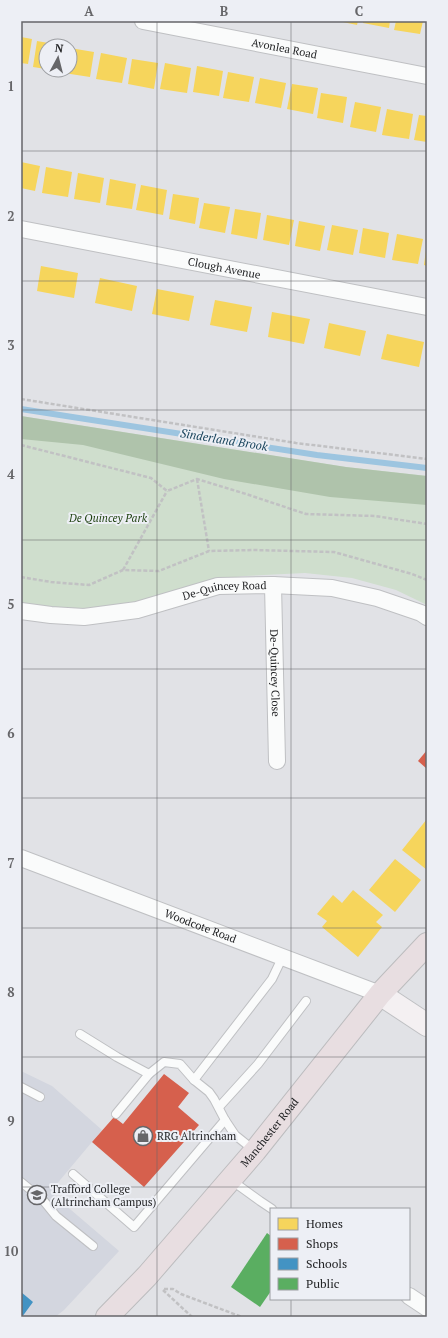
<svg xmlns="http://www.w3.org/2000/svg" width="448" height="1338" viewBox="0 0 448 1338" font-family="'PT Serif',serif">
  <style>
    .built { fill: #d3d6df }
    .green { fill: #cfdecd }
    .forest { fill: #afc3ab }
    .homes { fill: #f6d55c }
    .shops { fill: #d6604d }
    .schools { fill: #4393c3 }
    .public { fill: #5aae61 }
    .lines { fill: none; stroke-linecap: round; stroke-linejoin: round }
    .stream { stroke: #9dc5e0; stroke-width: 6 }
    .service-casing { stroke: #bfc0c3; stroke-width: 10 }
    .minor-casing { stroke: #bfc0c3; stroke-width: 18 }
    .secondary-casing { stroke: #bfc0c3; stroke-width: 24 }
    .trunk-casing { stroke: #bcbcbe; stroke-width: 24 }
    .path { stroke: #c1c1c3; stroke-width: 2.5; stroke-dasharray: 4 2; stroke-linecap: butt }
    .service { stroke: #fafbfb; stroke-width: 8 }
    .minor { stroke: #fafbfb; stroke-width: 16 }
    .secondary { stroke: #f4f0f2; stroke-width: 22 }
    .trunk { stroke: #e8dee1; stroke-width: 22 }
    .grid { fill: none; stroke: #666669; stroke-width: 1; stroke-opacity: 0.55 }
    .labels { text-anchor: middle; stroke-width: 4; stroke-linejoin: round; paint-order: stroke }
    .street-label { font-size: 11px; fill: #232426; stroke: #edeff5 }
    .park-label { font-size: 11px; font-style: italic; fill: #1c3f0d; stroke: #edeff5 }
    .poi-label { font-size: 11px; fill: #232426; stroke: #edeff5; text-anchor: start }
    .water-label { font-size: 12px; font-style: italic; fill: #113e57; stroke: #edeff5 }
    .neatline { fill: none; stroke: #666669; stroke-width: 1.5 }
    .grid-label { font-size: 13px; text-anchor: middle; font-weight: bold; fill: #666669 }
  </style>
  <rect width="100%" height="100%" fill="#e1e2e6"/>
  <polygon class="built" points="21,1071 52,1086 102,1130 50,1192 119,1251 64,1310 55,1317 21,1317"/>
  <polygon class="green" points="21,416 346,467 427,476 427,605 396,590 352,578 305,573 244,576 212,580 127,604 81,611 21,606"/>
  <polygon class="forest" points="21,416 346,467 427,476 427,505 330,497 224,479 83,445 21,439"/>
  <g class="homes">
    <polygon points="338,21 358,21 357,25"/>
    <polygon points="363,21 390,21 389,28 363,23"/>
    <polygon points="396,21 423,21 420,34 394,30"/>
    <polygon points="21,37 32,39 28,64 21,63"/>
    <polygon points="37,41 60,45 46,46 46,69 33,67"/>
    <polygon points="70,48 94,52 90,77 64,73 64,70 70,70"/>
    <polygon points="101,53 127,58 122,83 96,79"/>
    <polygon points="132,59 158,63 154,89 128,84"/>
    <polygon points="165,63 191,68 187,93 160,89"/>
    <polygon points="197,66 223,71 219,96 193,92"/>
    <polygon points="228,72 254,77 249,102 223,98"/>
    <polygon points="260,78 286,83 281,108 255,103"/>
    <polygon points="292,84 318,88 313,114 287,109"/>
    <polygon points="321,93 347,97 343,123 317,118"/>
    <polygon points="355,102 381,107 376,132 350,127"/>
    <polygon points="387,109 413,114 409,139 382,135"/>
    <polygon points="419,115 427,116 427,142 414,140"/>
    <polygon points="21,162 40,166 35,191 21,188"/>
    <polygon points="46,167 72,172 68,197 42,193"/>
    <polygon points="78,173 104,178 100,203 74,199"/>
    <polygon points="110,179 136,184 132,209 106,205"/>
    <polygon points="141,185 167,190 163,215 136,210"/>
    <polygon points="173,194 199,198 195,224 169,219"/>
    <polygon points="204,203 230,207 225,233 199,228"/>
    <polygon points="235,209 261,213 257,239 231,234"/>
    <polygon points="267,215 294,220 289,245 263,240"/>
    <polygon points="299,221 325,226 320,251 295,246"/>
    <polygon points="332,225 358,230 353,255 327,250"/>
    <polygon points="363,228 389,233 385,258 359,253"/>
    <polygon points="397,234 423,239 418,264 392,260"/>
    <polygon points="426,250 427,250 427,266 424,265"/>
    <polygon points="41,266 78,273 74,298 37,291"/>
    <polygon points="100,278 137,286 132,311 95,303"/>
    <polygon points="157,289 194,296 189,321 152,314"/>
    <polygon points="215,300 252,307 247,332 210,325"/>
    <polygon points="272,312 310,319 304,344 268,337"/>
    <polygon points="329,323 366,331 360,356 324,348"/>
    <polygon points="387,334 424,342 419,367 381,359"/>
    <polygon points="427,819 427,870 402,850"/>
    <polygon points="395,859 421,880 395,912 369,890"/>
    <polygon points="353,890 383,915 376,922 382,927 358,957 322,927 327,921 317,914 333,895 342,903"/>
  </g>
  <g class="shops">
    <polygon points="427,750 427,769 418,761"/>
    <polygon points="164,1074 189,1093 178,1107 199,1125 144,1187 92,1142 114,1117 123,1124"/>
  </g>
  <polygon class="schools" points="21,1292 33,1302 22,1317 21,1317"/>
  <polygon class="public" points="267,1233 271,1236 271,1291 260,1307 231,1287"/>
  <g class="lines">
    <polyline class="stream" points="21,409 317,455 427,468"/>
    <defs>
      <g id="service">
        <polyline points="80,1034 117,1057 149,1074 164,1062 180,1064 194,1080 209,1092 214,1099 225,1120 235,1135 255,1151"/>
        <polyline points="194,1080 272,979 283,956"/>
        <polyline points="21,1087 40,1097"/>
        <polyline points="219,1107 258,1064 306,1001"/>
        <polyline points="116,1114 149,1074"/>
        <polyline points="73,1174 134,1227 225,1120"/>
        <polyline points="231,1180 260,1201 272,1209"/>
        <polyline points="21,1182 43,1200 56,1216 93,1246"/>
      </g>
      <g id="minor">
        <path id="s1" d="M143,21l284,55"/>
        <path id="s2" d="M21,229l406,78"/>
        <path id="s3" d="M273,585l4,176"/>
        <path id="s4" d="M21,611l30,4 33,2 53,-7 81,-24 55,-1 59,3 45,10 44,15 6,4"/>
        <path id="s5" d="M21,858l359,136"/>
        <polyline points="409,1296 427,1308"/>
      </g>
      <polyline id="secondary" points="380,994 427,1025"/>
      <g id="trunk">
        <path id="s6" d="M107,1317l40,-41 108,-125 125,-157 47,-50"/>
      </g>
    </defs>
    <use href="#service" class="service-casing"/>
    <use href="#minor" class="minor-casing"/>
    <use href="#secondary" class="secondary-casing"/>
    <use href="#trunk" class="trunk-casing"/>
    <g class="path">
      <polyline points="21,399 296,443 427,459"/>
      <polyline points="21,445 151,478 167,491 197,479 246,494 306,514 375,516 427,524"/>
      <polyline points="197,479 209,551"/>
      <polyline points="123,570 167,491"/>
      <polyline points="21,577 51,582 89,585 123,570 159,571 209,551 253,550 334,552 412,574 427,580"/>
      <polyline points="164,1289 173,1289 181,1294 242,1317"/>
      <polyline points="163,1290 192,1317"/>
    </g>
    <use href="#service" class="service"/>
    <use href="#minor" class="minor"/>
    <use href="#secondary" class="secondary"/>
    <use href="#trunk" class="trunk"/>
  </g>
  <path class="grid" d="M157,21v1296M291,21v1188M21,151h406M21,281h406M21,410h406M21,540h406M21,669h406M21,798h406M21,928h406M21,1057h406M21,1187h406M291,1299v18"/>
  <defs>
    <symbol id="shop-ring" viewBox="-11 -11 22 22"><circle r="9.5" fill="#edeff5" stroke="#666669" stroke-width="1.5"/><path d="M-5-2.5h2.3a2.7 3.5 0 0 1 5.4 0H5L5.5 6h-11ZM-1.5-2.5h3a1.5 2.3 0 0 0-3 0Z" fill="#666669"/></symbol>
    <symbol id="university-ring" viewBox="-11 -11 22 22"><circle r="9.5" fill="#edeff5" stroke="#666669" stroke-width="1.5"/><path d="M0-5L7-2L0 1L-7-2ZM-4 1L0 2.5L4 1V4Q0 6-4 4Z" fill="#666669"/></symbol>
  </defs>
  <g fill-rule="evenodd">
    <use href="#shop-ring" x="132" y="1125" width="22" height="22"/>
    <use href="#university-ring" x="26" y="1184" width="22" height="22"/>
  </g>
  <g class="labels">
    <g class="street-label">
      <text dy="4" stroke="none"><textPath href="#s1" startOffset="144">Avonlea Road</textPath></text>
      <text dy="4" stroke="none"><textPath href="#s2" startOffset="207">Clough Avenue</textPath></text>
      <text dy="4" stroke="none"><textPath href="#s4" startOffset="207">De-Quincey Road</textPath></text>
      <text dy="4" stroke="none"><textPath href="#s3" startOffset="88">De-Quincey Close</textPath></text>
      <text dy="4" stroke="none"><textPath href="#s5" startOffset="192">Woodcote Road</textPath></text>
      <text dy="4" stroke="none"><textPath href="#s6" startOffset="246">Manchester Road</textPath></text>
    </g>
    <g class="park-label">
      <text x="108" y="522">De Quincey Park</text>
    </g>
    <g class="poi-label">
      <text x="157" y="1140">RRG Altrincham</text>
      <text x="51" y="1193">Trafford College<tspan x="51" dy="13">(Altrincham Campus)</tspan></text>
    </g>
    <g class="water-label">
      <text transform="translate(224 440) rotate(9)" y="4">Sinderland Brook</text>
    </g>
  </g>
  <rect width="448" height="1338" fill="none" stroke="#edeff5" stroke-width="44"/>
  <rect x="270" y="1208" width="140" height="92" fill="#edeff5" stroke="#9c9ea2"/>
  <rect x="278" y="1218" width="20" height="12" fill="#f6d55c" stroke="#9c9ea2"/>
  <text x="306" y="1228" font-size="12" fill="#232426">Homes</text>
  <rect x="278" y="1238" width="20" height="12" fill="#d6604d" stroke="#9c9ea2"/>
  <text x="306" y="1248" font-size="12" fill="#232426">Shops</text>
  <rect x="278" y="1258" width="20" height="12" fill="#4393c3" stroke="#9c9ea2"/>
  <text x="306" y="1268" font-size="12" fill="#232426">Schools</text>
  <rect x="278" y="1278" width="20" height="12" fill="#5aae61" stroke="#9c9ea2"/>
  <text x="306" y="1288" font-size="12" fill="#232426">Public</text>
  <g transform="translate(58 58) rotate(7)"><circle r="19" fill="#edeff5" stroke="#9c9ea2"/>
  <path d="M0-3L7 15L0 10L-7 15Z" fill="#666669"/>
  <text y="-6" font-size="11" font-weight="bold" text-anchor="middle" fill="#232426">N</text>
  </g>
  <rect x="22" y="22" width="404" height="1294" class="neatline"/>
  <g class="grid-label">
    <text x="89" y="16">A</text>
    <text x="224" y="16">B</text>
    <text x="359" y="16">C</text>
    <text x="11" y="91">1</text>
    <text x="11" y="221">2</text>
    <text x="11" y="350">3</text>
    <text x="11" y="479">4</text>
    <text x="11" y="609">5</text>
    <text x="11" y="738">6</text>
    <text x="11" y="868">7</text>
    <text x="11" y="997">8</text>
    <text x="11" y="1126">9</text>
    <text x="11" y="1256">10</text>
  </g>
</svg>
